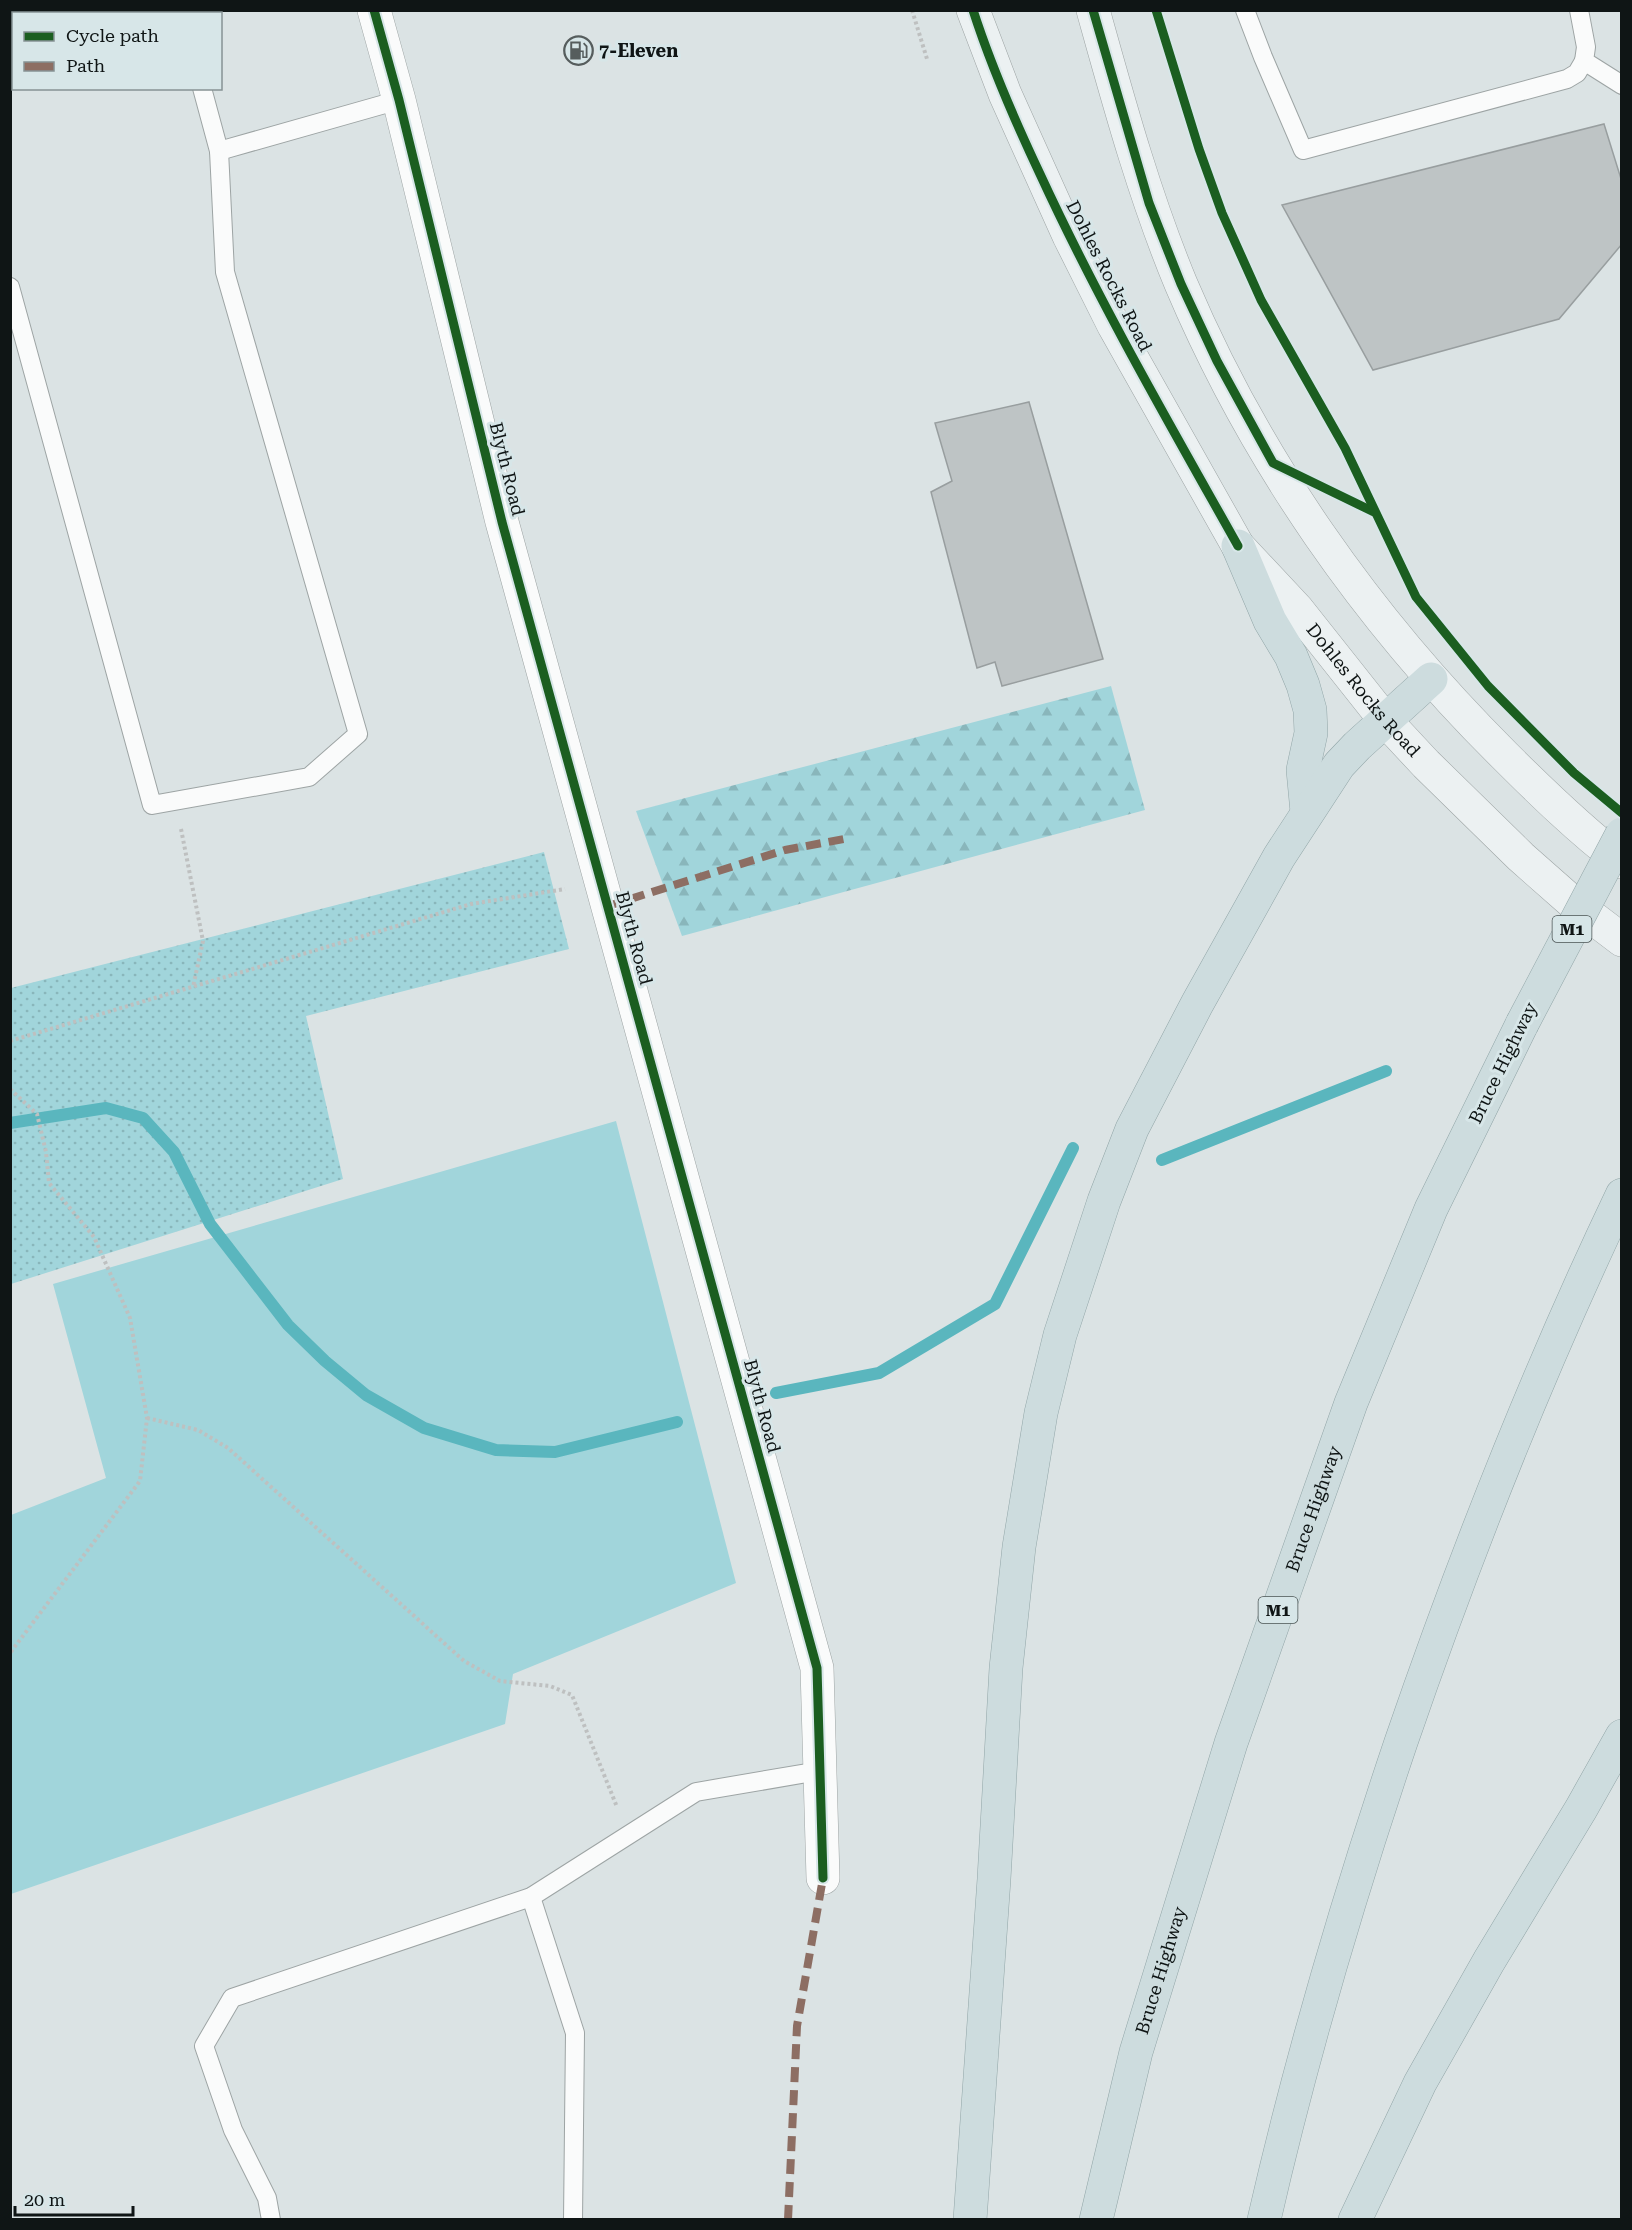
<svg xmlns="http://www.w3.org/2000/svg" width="1632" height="2230" viewBox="0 0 1632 2230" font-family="'Roboto Serif',serif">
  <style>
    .grass { fill: #a1d5db }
    .forest { fill: url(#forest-firs) }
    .park { fill: url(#park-dots) }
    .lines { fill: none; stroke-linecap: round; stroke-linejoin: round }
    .stream { stroke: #5ab6be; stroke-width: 12 }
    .building { fill: #bec4c5; stroke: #989e9f; stroke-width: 1.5 }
    .lane-casing { stroke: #9da4a4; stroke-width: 20 }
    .street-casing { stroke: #9da4a4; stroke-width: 34 }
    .secondary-casing { stroke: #9da4a4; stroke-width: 34 }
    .highway-casing { stroke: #91a5a7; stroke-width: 34 }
    .path { stroke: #bec0c0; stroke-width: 4; stroke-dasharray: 3 3; stroke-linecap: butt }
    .lane { stroke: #fafbfb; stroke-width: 18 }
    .street { stroke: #fafbfb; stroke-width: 33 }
    .secondary { stroke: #ecf1f2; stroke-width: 33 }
    .highway { stroke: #cddcde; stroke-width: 33 }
    .highway-bridge-casing { stroke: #91a5a7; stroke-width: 34; stroke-linecap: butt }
    .highway-bridge { stroke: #cddcde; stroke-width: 33 }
    .quiet { stroke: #8d6e63; stroke-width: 8; stroke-dasharray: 15 8; stroke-linecap: butt }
    .cycleway-casing { stroke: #d7e6e8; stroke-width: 13 }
    .cycleway { stroke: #1b5e20; stroke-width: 9 }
    .labels { text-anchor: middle; stroke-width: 6; stroke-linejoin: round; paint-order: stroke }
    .shield { fill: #d7e6e8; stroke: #4b5454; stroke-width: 1.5 }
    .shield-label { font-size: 16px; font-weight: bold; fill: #0f1515 }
    .poi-label { font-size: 18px; font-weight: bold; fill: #0f1515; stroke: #d7e6e8; text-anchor: start }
    .street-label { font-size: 18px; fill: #0f1515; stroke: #d7e6e8 }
  </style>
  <defs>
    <pattern id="forest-firs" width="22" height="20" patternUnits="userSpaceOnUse" patternTransform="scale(1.5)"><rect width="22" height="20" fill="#a1d5db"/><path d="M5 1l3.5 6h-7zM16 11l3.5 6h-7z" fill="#89b6bb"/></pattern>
    <pattern id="park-dots" width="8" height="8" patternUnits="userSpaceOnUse" patternTransform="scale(1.5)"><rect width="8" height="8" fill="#a1d5db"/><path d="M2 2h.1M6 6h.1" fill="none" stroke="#89b6bb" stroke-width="1.8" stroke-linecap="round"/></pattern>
  </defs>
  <rect width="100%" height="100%" fill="#dbe3e4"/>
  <polygon class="grass" points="616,1121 736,1583 513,1674 505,1724 11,1894 11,1515 106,1478 53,1284"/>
  <polygon class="forest" points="1111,686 1145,810 682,936 636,811"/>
  <polygon class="park" points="544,852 569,949 306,1016 343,1179 11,1284 11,988"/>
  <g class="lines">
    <g class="stream">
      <polyline points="10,1123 106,1108 143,1118 174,1152 210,1224 288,1325 325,1361 366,1395 424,1428 496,1450 555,1452 677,1422"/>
      <polyline points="1162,1160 1386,1071"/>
      <polyline points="776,1393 879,1373 995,1304 1073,1148"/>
    </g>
  </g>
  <g class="building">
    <polygon points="1604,124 1622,182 1622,244 1559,319 1373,370 1282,205"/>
    <polygon points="1029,402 1103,659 1002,686 995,662 977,668 931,492 952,481 935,423"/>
  </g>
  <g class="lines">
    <defs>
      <g id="lane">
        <polyline points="181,10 182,14"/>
        <polyline points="1245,10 1263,57 1303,150 1567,79 1577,73 1584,61"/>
        <polyline points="1579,10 1586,47 1584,61 1622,85"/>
        <polyline points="219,151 399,100"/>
        <polyline points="10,287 152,805 309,777 358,734 225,272 219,151 202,88"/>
        <polyline points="531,1897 575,2033 573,2220"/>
        <polyline points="271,2220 267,2198 233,2130 204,2046 232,1998 531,1897 696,1792 819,1771"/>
      </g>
      <polyline id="street" points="374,10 399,100 502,522 817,1668 823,1878"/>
      <g id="secondary">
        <path id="s1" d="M973,10l32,84 64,142 45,90 124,220 59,63 88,111 41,44 95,93 51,45 50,38"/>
        <path d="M1093,10c26,93 51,185 88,274 75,177 187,336 323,471 37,37 76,75 118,107"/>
      </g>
      <g id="highway">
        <polyline points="1238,546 1270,621 1291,656 1303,685 1310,710 1311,733 1303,770 1307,812"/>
        <polyline points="970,2220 994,1879 1006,1668 1019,1547 1041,1413 1060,1335 1104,1201 1132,1129 1197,1004 1279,857 1339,765 1357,746 1431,679"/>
        <path id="s2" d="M1096,2220l40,-168 95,-309 120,-340 80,-194 91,-185"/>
        <path d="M1264,2220c37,-162 84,-321 137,-478 64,-186 136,-369 221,-547"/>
        <polyline points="1355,2220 1420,2083 1489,1961 1581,1809 1622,1736"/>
      </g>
    </defs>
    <use href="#lane" class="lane-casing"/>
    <use href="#street" class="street-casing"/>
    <use href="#secondary" class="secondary-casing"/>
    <use href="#highway" class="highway-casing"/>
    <g class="path">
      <polyline points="912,10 927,59"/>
      <polyline points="181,829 203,941 193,987"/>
      <polyline points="10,1041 471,904 565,889"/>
      <polyline points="10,1089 37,1114 46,1152 49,1183 94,1237 130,1318 147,1418 140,1481 10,1653"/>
      <polyline points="147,1418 198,1430 228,1448 464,1661 500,1681 550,1686 572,1695 617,1807"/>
    </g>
    <use href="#lane" class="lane"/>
    <use href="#street" class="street"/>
    <use href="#secondary" class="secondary"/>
    <use href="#highway" class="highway"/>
    <defs>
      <polyline id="highway-bridge" points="1522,1024 1622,834"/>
    </defs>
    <use href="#highway-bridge" class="highway-bridge-casing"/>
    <use href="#highway-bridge" class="highway-bridge"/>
    <g class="quiet">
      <polyline points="608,906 785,850 849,838"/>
      <polyline points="788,2220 797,2026 823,1878"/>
    </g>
    <defs>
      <g id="cycleway">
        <polyline points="374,10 399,100 502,522 817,1668 823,1878"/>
        <path d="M973,10c18,56 42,111 67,164 59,128 129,249 198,372"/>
        <polyline points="1093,10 1149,203 1181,284 1217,361 1273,463 1374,512"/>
        <polyline points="1156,10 1199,149 1222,213 1261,300 1345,448 1416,597 1488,686 1574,773 1622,813"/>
      </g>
    </defs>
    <use href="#cycleway" class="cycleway-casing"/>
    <use href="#cycleway" class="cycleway"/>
  </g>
  <defs>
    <symbol id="fuel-ring" viewBox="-11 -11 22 22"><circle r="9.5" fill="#d7e6e8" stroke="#565d5d" stroke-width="1.5"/><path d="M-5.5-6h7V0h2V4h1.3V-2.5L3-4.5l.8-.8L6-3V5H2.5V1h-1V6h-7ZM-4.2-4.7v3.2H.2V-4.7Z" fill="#565d5d"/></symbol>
  </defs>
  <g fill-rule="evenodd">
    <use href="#fuel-ring" x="562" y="34" width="33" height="33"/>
  </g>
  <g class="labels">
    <g class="shield">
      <rect x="1552.5" y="916" width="39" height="26" rx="4.5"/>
      <rect x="1258.5" y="1597" width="39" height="26" rx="4.5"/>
    </g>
    <g class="shield-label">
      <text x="1572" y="935">M1</text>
      <text x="1278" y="1616">M1</text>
    </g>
    <g class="poi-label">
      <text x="599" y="57">7-Eleven</text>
    </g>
    <g class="street-label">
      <text transform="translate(1109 276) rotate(63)" y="6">Dohles Rocks Road</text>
      <text transform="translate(507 469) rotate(76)" y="6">Blyth Road</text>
      <text dy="6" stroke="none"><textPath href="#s1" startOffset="790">Dohles Rocks Road</textPath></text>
      <text transform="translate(634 938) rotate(75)" y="6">Blyth Road</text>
      <text transform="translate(1503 1063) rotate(-64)" y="6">Bruce Highway</text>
      <text transform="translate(762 1406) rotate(75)" y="6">Blyth Road</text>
      <text dy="6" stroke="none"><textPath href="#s2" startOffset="744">Bruce Highway</textPath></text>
      <text dy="6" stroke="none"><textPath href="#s2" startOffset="258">Bruce Highway</textPath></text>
    </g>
  </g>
  <rect width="1632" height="2230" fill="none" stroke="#0f1515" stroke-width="24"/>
  <rect x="12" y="12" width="210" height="78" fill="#d7e6e8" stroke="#879294" stroke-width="1.5"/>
  <rect x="24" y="32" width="30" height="9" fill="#1b5e20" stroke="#879294" stroke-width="1.5"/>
  <text x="66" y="42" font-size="18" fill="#0f1515">Cycle path</text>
  <rect x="24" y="62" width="30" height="9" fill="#8d6e63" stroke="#879294" stroke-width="1.5"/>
  <text x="66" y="72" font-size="18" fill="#0f1515">Path</text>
  <path d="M15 2206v9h118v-9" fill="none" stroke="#0f1515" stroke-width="3"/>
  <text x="24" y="2206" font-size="18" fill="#0f1515" stroke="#d7e6e8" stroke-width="4.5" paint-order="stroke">20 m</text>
</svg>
